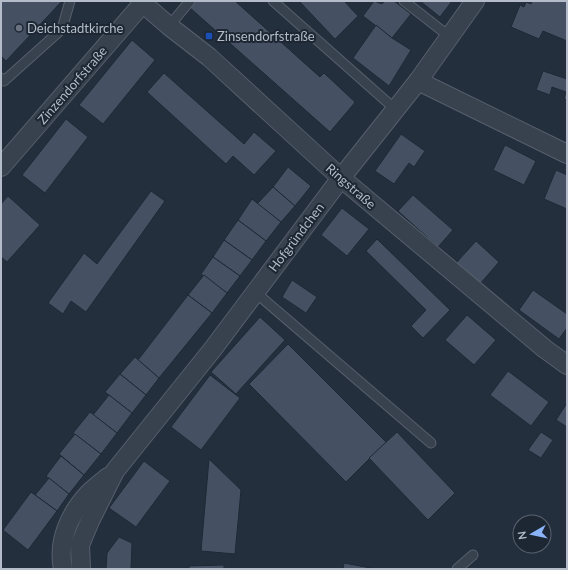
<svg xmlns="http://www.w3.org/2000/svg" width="568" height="570" viewBox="0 0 568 570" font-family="Lato,sans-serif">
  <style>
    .building { fill: #455162; stroke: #1f2835 }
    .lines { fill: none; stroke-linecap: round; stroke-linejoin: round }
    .lane-casing { stroke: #565f6c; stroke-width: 11 }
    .street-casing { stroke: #565f6c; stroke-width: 20 }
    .lane { stroke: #38414e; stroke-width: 9 }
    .street { stroke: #38414e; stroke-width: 18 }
    .worship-dot { fill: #6b7280; stroke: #1d2633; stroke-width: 1.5 }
    .transit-dot { fill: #1a4fb4; stroke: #1d2633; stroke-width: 1.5 }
    .labels { text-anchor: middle; stroke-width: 4; stroke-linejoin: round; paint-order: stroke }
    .poi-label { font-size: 13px; fill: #b4bcc9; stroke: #1d2633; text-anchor: start }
    .street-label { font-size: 13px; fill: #b4bcc9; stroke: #1d2633 }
  </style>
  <rect width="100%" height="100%" fill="#242f3e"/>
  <g class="building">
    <polygon points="1,1 62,1 6,61 1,56"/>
    <polygon points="195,1 235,1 320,77 324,73 355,102 352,106 330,132 189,7"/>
    <polygon points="299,1 344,1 358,16 335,39"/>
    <polygon points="374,1 382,4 385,1 394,1 411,14 392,38 363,16"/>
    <polygon points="420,1 452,1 440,17"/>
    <polygon points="532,1 567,1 567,41 543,31 539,39 511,27 520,5 524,7 526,2 531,4"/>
    <polygon points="376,25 392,38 411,50 389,86 353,58"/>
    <polygon points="132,40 155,60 103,124 79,105"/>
    <polygon points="543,71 567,79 567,100 564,99 566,92 552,87 550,95 536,90"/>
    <polygon points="164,73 244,144 254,132 276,151 254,175 233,156 226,164 147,92"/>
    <polygon points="66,119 88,137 45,193 22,175"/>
    <polygon points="401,134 425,151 414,167 409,163 394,184 375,171"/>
    <polygon points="505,145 536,161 524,185 493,170"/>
    <polygon points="288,167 311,186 295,206 273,187"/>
    <polygon points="556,170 567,175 567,209 544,199"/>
    <polygon points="273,187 295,206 281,222 257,204"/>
    <polygon points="151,191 165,201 86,312 71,301 63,314 48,303 84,253 97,264"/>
    <polygon points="413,195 453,230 438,247 398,211"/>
    <polygon points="8,196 40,225 7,262 1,257 1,204"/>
    <polygon points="252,199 281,222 266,241 238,220"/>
    <polygon points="342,208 369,229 347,256 321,235"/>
    <polygon points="238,220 266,241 252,260 224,240"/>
    <polygon points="377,239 450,310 423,338 411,326 426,310 366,251"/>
    <polygon points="224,240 252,260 240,276 213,257"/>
    <polygon points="476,241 499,262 480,284 456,263"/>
    <polygon points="213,257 240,276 227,293 201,274"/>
    <polygon points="204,275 227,293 212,313 188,295"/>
    <polygon points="292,280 317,297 306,313 282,297"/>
    <polygon points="533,290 567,314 567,328 559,339 519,310"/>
    <polygon points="188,295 212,313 159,378 138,360"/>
    <polygon points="467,315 496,340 474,365 445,340"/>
    <polygon points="260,317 285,340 236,394 211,372"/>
    <polygon points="288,344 386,442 346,482 249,384"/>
    <polygon points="135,357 159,378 146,395 120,374"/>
    <polygon points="508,371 549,402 531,426 490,395"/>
    <polygon points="120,374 146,395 132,413 105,392"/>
    <polygon points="210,375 240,398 201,450 171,427"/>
    <polygon points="109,395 132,413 117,433 93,415"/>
    <polygon points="567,403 567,427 556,420"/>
    <polygon points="90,412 117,433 101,454 73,433"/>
    <polygon points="397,432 455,493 428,520 369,458"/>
    <polygon points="541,432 553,440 541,458 528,450"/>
    <polygon points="75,434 101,454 84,475 59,454"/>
    <polygon points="61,456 84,475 69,494 46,476"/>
    <polygon points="209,459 241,490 235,554 201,551"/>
    <polygon points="144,461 170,481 136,527 109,508"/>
    <polygon points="49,478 69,494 57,511 35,495"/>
    <polygon points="31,492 57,511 28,550 3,530"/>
    <polygon points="119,537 132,543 131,569 106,569 107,553"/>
    <polygon points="344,563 376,569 343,569"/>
    <polygon points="224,565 224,569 189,569 189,566"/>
  </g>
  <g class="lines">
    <defs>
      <g id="lane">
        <polyline points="273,1 395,109"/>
        <polyline points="404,1 450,37"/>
        <polyline points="169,26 190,1"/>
        <polyline points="1,78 4,81 62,29 70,1"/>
        <polyline points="255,292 431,443"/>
        <polyline points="457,569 473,555"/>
      </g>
      <g id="street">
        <polyline points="140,1 169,26 209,57 341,178 545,349 567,365"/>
        <polyline points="418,81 567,154"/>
        <polyline points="1,167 143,3"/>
        <path d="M63,569c-6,-28 7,-56 26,-76 6,-6 13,-11 19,-16"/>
        <polyline points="81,569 80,545 90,521 115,471 212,350 341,178 418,81 475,1"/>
      </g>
    </defs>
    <use href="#lane" class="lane-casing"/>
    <use href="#street" class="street-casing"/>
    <use href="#lane" class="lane"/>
    <use href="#street" class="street"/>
  </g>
  <circle class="worship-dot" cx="19" cy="28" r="4"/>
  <rect class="transit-dot" x="205" y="32" width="8" height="8" rx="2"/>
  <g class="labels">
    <g class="poi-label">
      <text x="27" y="33">Deichstadtkirche</text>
      <text x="217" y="41">Zinsendorfstraße</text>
    </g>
    <g class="street-label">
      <text transform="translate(72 85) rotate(-49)" y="5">Zinzendorfstraße</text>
      <text transform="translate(351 186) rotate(41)" y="5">Ringstraße</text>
      <text transform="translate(296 237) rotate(-53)" y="5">Hofgründchen</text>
    </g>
  </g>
  <rect width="568" height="570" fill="none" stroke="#b4bcc9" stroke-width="4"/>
  <g transform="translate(532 534) rotate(261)"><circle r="19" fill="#1d2633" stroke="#59626f"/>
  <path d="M0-3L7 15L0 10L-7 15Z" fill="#8ab4f8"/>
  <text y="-6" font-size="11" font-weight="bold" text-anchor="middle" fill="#b4bcc9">N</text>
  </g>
</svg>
